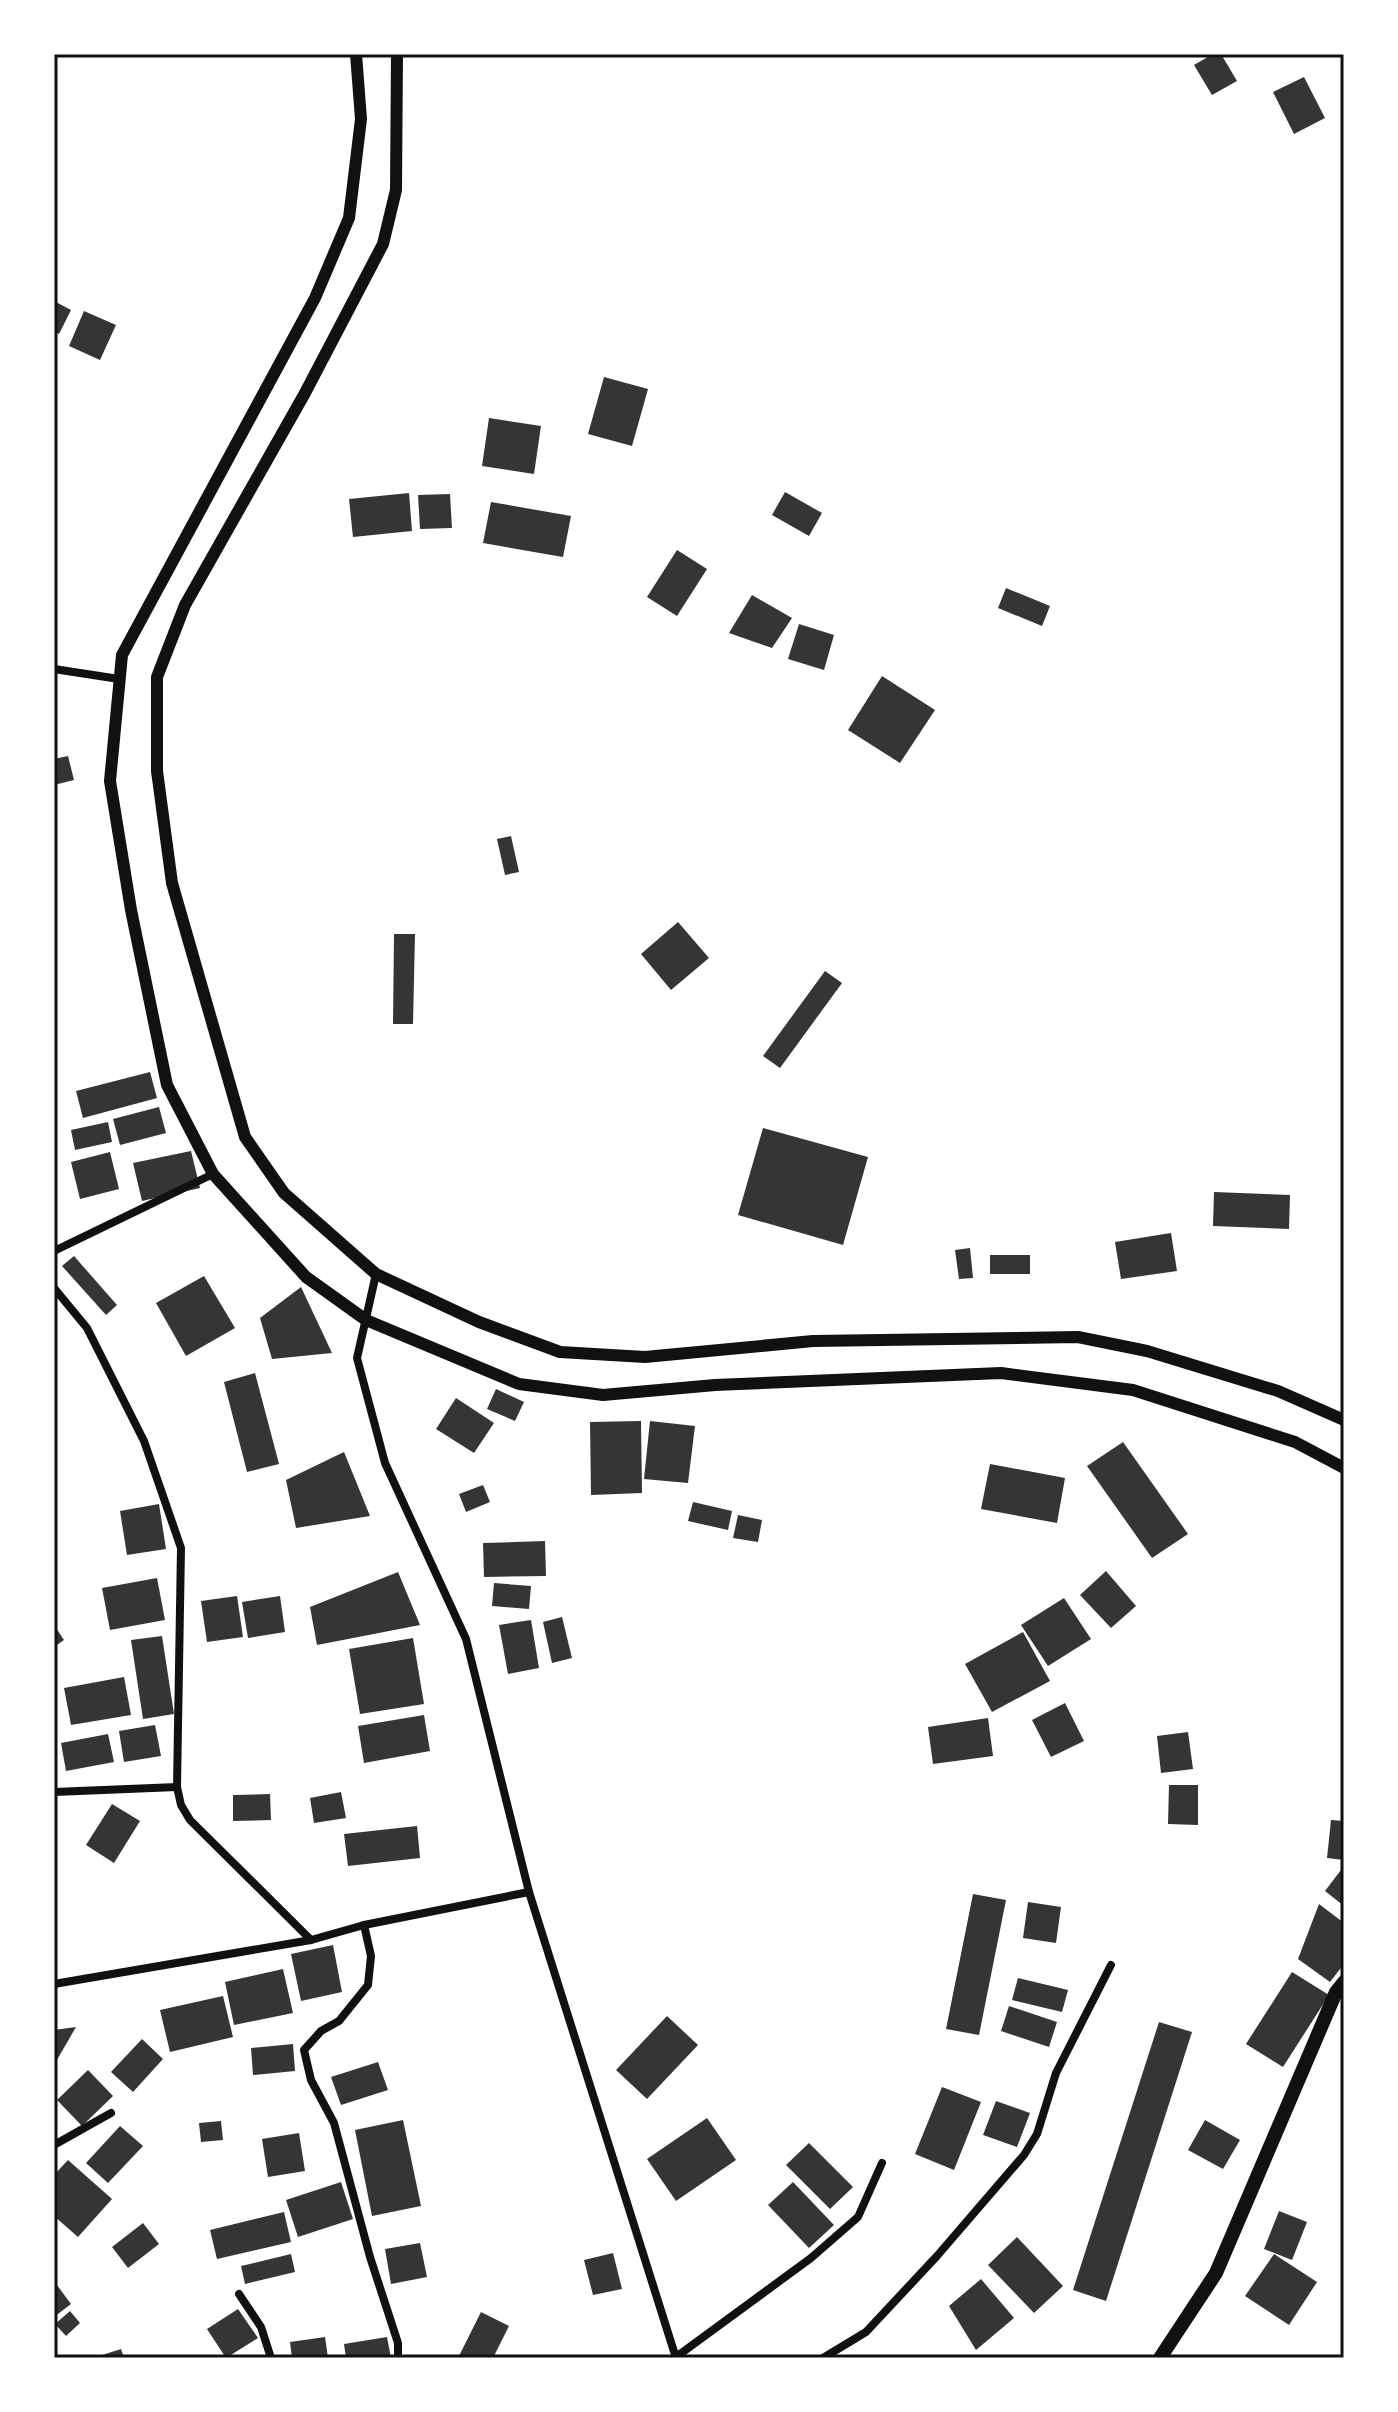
<svg xmlns="http://www.w3.org/2000/svg" width="1398" height="2412" viewBox="0 0 1398 2412" font-family="Montserrat,sans-serif">
  <style>
    .building { fill: #353535 }
    .lines { fill: none; stroke-linecap: round; stroke-linejoin: round }
    .minor { stroke: #111; stroke-width: 8 }
    .tertiary { stroke: #111; stroke-width: 12 }
    .secondary { stroke: #111; stroke-width: 14 }
    .neatline { fill: none; stroke: #111; stroke-width: 3 }
  </style>
  <rect width="100%" height="100%" fill="#fff"/>
  <g class="building">
    <polygon points="1213,54 1221,54 1237,81 1212,95 1194,65"/>
    <polygon points="1304,77 1325,118 1294,134 1273,92"/>
    <polygon points="54,301 71,310 59,334 54,331"/>
    <polygon points="84,311 116,325 100,360 69,346"/>
    <polygon points="604,377 648,389 632,446 588,434"/>
    <polygon points="489,418 541,426 534,474 482,466"/>
    <polygon points="785,492 822,513 809,536 772,515"/>
    <polygon points="409,493 412,531 353,537 349,499"/>
    <polygon points="450,494 452,528 420,529 418,495"/>
    <polygon points="491,502 571,516 563,557 483,543"/>
    <polygon points="677,550 707,569 677,616 647,597"/>
    <polygon points="1006,588 1050,606 1042,626 998,608"/>
    <polygon points="752,595 792,618 772,648 729,633"/>
    <polygon points="799,624 834,635 824,670 788,659"/>
    <polygon points="882,676 935,710 900,763 848,730"/>
    <polygon points="68,756 74,780 54,785 54,759"/>
    <polygon points="511,836 519,872 505,875 497,839"/>
    <polygon points="678,922 709,958 671,990 641,954"/>
    <polygon points="394,934 415,934 413,1024 393,1024"/>
    <polygon points="825,971 842,983 780,1068 763,1056"/>
    <polygon points="150,1072 157,1098 83,1118 76,1091"/>
    <polygon points="159,1107 166,1133 120,1145 113,1119"/>
    <polygon points="108,1122 112,1142 75,1150 71,1130"/>
    <polygon points="763,1128 868,1157 843,1245 738,1215"/>
    <polygon points="191,1151 200,1188 142,1201 133,1163"/>
    <polygon points="110,1152 119,1189 80,1199 71,1162"/>
    <polygon points="1214,1192 1290,1195 1289,1229 1213,1226"/>
    <polygon points="1171,1233 1177,1271 1121,1279 1115,1242"/>
    <polygon points="970,1248 973,1278 959,1279 955,1250"/>
    <rect x="990" y="1255" width="40" height="19"/>
    <polygon points="74,1256 117,1305 106,1315 62,1266"/>
    <polygon points="204,1276 235,1328 186,1356 156,1303"/>
    <polygon points="301,1287 332,1353 272,1359 260,1318"/>
    <polygon points="255,1373 279,1464 247,1472 224,1382"/>
    <polygon points="496,1389 524,1402 515,1421 487,1409"/>
    <polygon points="456,1398 494,1423 474,1453 436,1429"/>
    <polygon points="641,1421 642,1493 591,1495 590,1422"/>
    <polygon points="650,1421 695,1426 688,1483 644,1479"/>
    <polygon points="1123,1442 1188,1534 1152,1558 1087,1466"/>
    <polygon points="344,1452 370,1516 296,1528 286,1480"/>
    <polygon points="990,1464 1065,1478 1057,1523 981,1509"/>
    <polygon points="483,1485 490,1502 466,1512 459,1494"/>
    <polygon points="693,1502 732,1511 728,1530 688,1521"/>
    <polygon points="159,1504 166,1549 127,1555 120,1511"/>
    <polygon points="738,1515 762,1520 758,1542 733,1538"/>
    <polygon points="545,1541 546,1576 484,1577 483,1543"/>
    <polygon points="1106,1571 1136,1606 1111,1628 1080,1595"/>
    <polygon points="398,1572 420,1625 317,1645 310,1607"/>
    <polygon points="157,1578 165,1620 110,1630 102,1588"/>
    <polygon points="494,1583 531,1586 529,1609 492,1606"/>
    <polygon points="237,1596 243,1637 207,1642 201,1601"/>
    <polygon points="280,1596 285,1632 248,1638 242,1602"/>
    <polygon points="1064,1598 1091,1639 1048,1666 1021,1625"/>
    <polygon points="562,1617 572,1658 552,1663 543,1622"/>
    <polygon points="531,1620 539,1668 508,1674 499,1625"/>
    <polygon points="54,1625 64,1640 54,1647"/>
    <polygon points="1023,1632 1050,1681 992,1712 965,1664"/>
    <polygon points="162,1636 174,1714 143,1719 131,1640"/>
    <polygon points="413,1638 424,1704 360,1714 349,1649"/>
    <polygon points="124,1677 131,1715 71,1725 64,1688"/>
    <polygon points="1065,1703 1084,1741 1051,1757 1032,1720"/>
    <polygon points="424,1715 430,1751 364,1763 358,1726"/>
    <polygon points="988,1718 993,1756 933,1764 928,1727"/>
    <polygon points="155,1725 161,1756 124,1762 119,1731"/>
    <polygon points="1188,1732 1193,1769 1161,1773 1157,1736"/>
    <polygon points="108,1734 114,1762 66,1771 61,1743"/>
    <polygon points="1169,1785 1198,1785 1198,1825 1168,1824"/>
    <polygon points="341,1792 346,1818 314,1823 310,1798"/>
    <polygon points="270,1794 271,1820 233,1821 233,1795"/>
    <polygon points="112,1804 140,1821 114,1863 86,1845"/>
    <polygon points="1331,1820 1344,1821 1344,1860 1327,1858"/>
    <polygon points="417,1826 420,1858 348,1866 344,1834"/>
    <polygon points="1344,1866 1344,1906 1325,1891"/>
    <polygon points="973,1894 1006,1900 979,2035 946,2029"/>
    <polygon points="1028,1902 1061,1907 1056,1943 1023,1938"/>
    <polygon points="1319,1904 1344,1923 1344,1964 1330,1982 1298,1959"/>
    <polygon points="333,1945 342,1992 301,2001 291,1954"/>
    <polygon points="283,1969 293,2013 234,2025 225,1982"/>
    <polygon points="1292,1972 1329,1995 1283,2067 1246,2044"/>
    <polygon points="1018,1978 1068,1990 1062,2012 1012,2000"/>
    <polygon points="223,1996 233,2037 170,2052 160,2010"/>
    <polygon points="1009,2006 1057,2022 1049,2047 1001,2031"/>
    <polygon points="667,2016 698,2045 647,2099 616,2070"/>
    <polygon points="1159,2022 1192,2032 1106,2301 1073,2290"/>
    <polygon points="76,2027 54,2065 54,2030"/>
    <polygon points="142,2039 163,2059 133,2092 111,2072"/>
    <polygon points="293,2044 295,2071 253,2075 251,2048"/>
    <polygon points="378,2062 388,2090 341,2105 331,2077"/>
    <polygon points="88,2070 113,2096 82,2126 57,2100"/>
    <polygon points="942,2087 981,2102 954,2170 915,2154"/>
    <polygon points="996,2101 1030,2113 1017,2147 983,2135"/>
    <polygon points="707,2118 736,2160 676,2201 647,2159"/>
    <polygon points="403,2120 421,2206 372,2216 355,2130"/>
    <polygon points="1205,2120 1240,2140 1223,2169 1188,2150"/>
    <polygon points="221,2121 223,2140 201,2142 199,2123"/>
    <polygon points="120,2126 143,2146 108,2183 86,2163"/>
    <polygon points="299,2133 305,2171 268,2177 262,2139"/>
    <polygon points="809,2143 853,2187 830,2209 786,2165"/>
    <polygon points="68,2160 112,2199 78,2237 54,2216 54,2175"/>
    <polygon points="341,2182 353,2219 298,2237 286,2200"/>
    <polygon points="793,2182 834,2225 809,2248 768,2205"/>
    <polygon points="1279,2211 1307,2222 1292,2260 1264,2249"/>
    <polygon points="284,2212 291,2242 217,2259 210,2230"/>
    <polygon points="143,2223 159,2244 128,2268 112,2247"/>
    <polygon points="1017,2237 1063,2286 1034,2313 988,2265"/>
    <polygon points="420,2243 427,2277 391,2284 385,2249"/>
    <polygon points="613,2253 622,2289 593,2295 584,2260"/>
    <polygon points="291,2254 295,2272 245,2284 241,2266"/>
    <polygon points="1274,2254 1317,2282 1289,2325 1245,2296"/>
    <polygon points="981,2279 1014,2318 976,2350 949,2306"/>
    <polygon points="54,2281 71,2304 54,2317"/>
    <polygon points="238,2309 258,2338 226,2358 207,2329"/>
    <polygon points="70,2311 80,2323 66,2336 55,2324"/>
    <polygon points="481,2312 509,2326 493,2358 458,2358"/>
    <polygon points="325,2337 328,2358 292,2358 290,2342"/>
    <polygon points="387,2337 391,2358 346,2358 344,2344"/>
    <polygon points="121,2349 124,2358 96,2358 96,2357"/>
  </g>
  <g class="lines">
    <g class="minor">
      <polyline points="54,669 119,679"/>
      <polyline points="54,1251 213,1174"/>
      <polyline points="376,1274 357,1358 385,1463 466,1639 529,1892 676,2358"/>
      <polyline points="54,1288 87,1328 144,1441 181,1548 177,1787 181,1805 190,1820 311,1940"/>
      <polyline points="54,1792 177,1787"/>
      <polyline points="364,1925 371,1956 368,1985 339,2021 321,2031 304,2050 311,2080 334,2123 370,2257 398,2343 398,2358"/>
      <polyline points="54,1984 311,1940 364,1925 529,1892"/>
      <polyline points="54,2145 111,2113"/>
      <polyline points="239,2294 261,2327 271,2358"/>
      <polyline points="676,2357 811,2258 858,2217 882,2163"/>
      <polyline points="823,2358 866,2332 937,2256 1024,2155 1037,2134 1056,2073 1111,1965"/>
    </g>
    <g class="tertiary">
      <polyline points="356,54 361,119 349,218 315,298 122,655 110,781 131,910 167,1085 213,1174 306,1277 366,1320 519,1384 603,1395 715,1385 1001,1373 1133,1390 1295,1442 1344,1468"/>
      <polyline points="397,54 396,190 383,244 305,393 185,605 157,677 157,771 172,883 245,1137 284,1193 376,1274 479,1322 560,1352 645,1357 813,1341 1078,1337 1147,1351 1278,1391 1344,1420"/>
    </g>
    <polyline class="secondary" points="1160,2358 1216,2273 1336,1992 1344,1982"/>
  </g>
  <rect width="1398" height="2412" fill="none" stroke="#ffffff" stroke-width="112"/>
  <rect x="56" y="56" width="1286" height="2300" class="neatline"/>
</svg>
